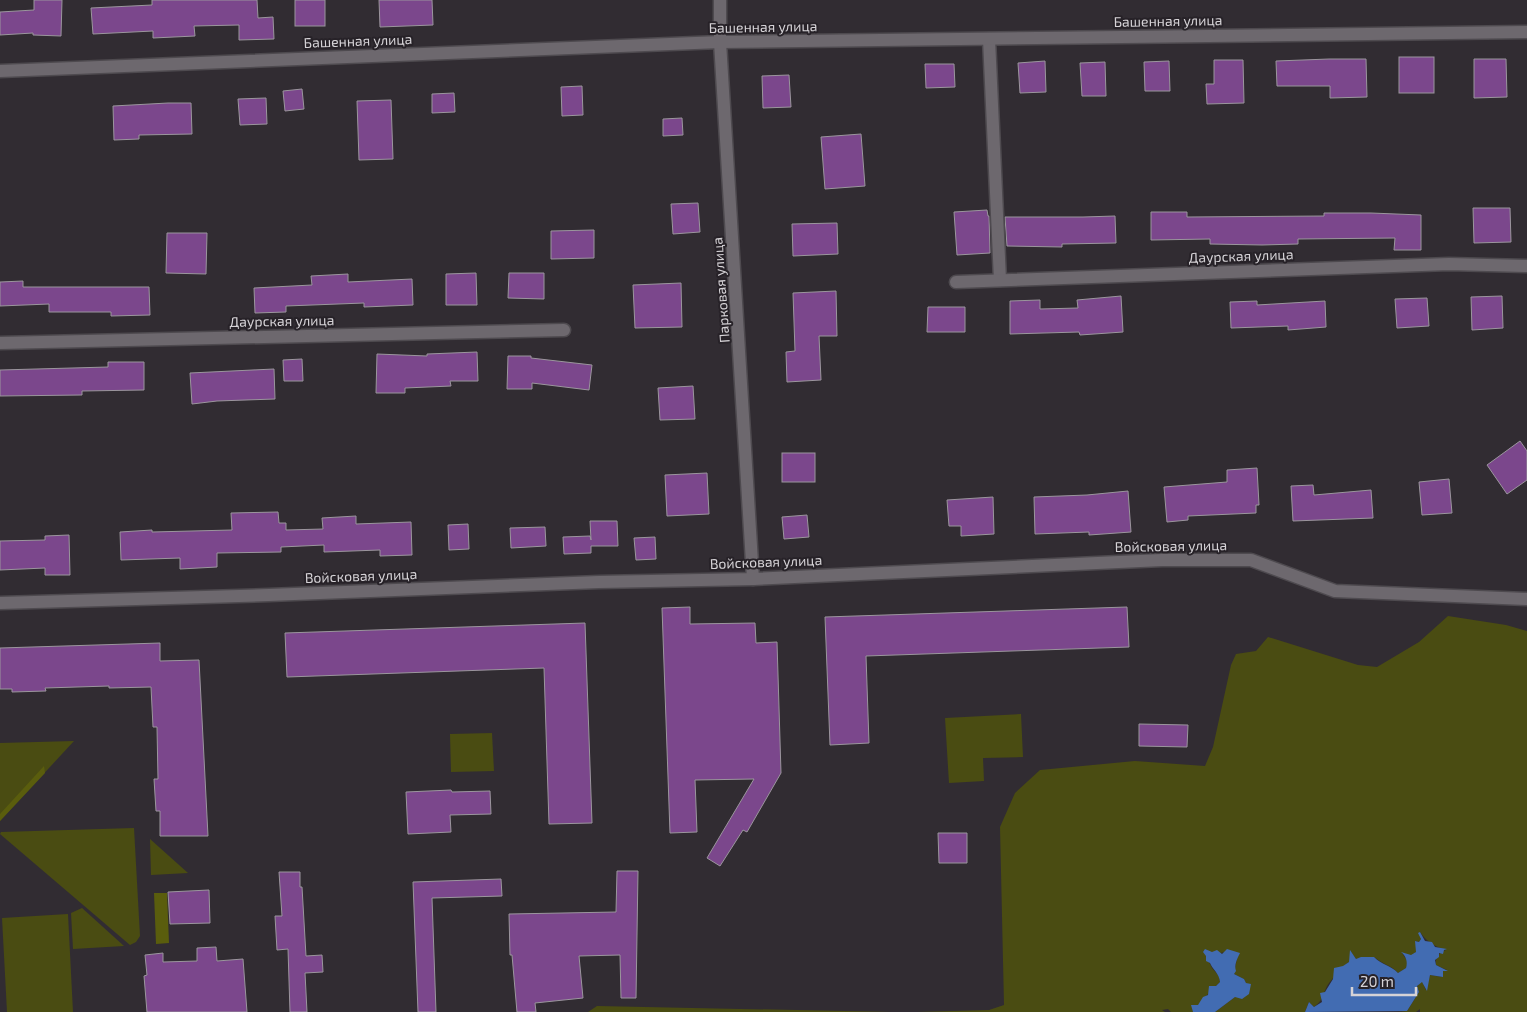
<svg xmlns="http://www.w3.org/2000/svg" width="1527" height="1012" viewBox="0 0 1527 1012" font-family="'Exo 2',sans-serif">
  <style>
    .green { fill: #4a4c12 }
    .forest { fill: #5a5d0d }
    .water { fill: #426cb2 }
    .building { fill: #7b478c; stroke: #9b969d }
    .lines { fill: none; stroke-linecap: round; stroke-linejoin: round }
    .street-casing { stroke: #4e4a4f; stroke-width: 15 }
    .street { stroke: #6d686e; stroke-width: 12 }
    .labels { text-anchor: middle; stroke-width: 4; stroke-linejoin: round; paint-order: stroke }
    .street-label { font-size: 14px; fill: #d6d3d7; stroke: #272228 }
  </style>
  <rect width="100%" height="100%" fill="#312c32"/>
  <g class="green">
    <path d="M1448,616l58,9 21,6v381h-107v-3l-4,3h-18l9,-1 12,-19 -2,-6 5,-5 4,9 4,-15 12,2v-6l5,-1 -11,-5c-1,-8 3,-12 10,-15 -12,-4 -19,-8 -26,-18l1,7 -2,3 -3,-1v11l-5,4 -9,-3 6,9 -2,6 -8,5c-7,-8 -16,-9 -24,-16l-18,2 -5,-7 -2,10c-8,5 -14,14 -20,21 -7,10 -4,16 -15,24l-5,-5 -4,10h-90l20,-15 11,-14 -2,-4 -10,-5 3,-16 -12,-6 -19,4 6,12 7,8 1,6c-8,8 -16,15 -22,24l-6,-1 1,7h-22l-3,-3 -6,1 3,2h-248l72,-2 15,-5 -4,-178 15,-34 25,-23 95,-9 70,5 8,-19 18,-82 5,-11 20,-3 12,-14 90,28 19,2 42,-25z"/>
    <polygon points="1021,714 1023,757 983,758 984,781 949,783 945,718"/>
    <polygon points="492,733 494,771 451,772 450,734"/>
    <polygon points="74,741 0,821 0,743"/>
    <polygon points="134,828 140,936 136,942 130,945 0,834 1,832"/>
    <polygon points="150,839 188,873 151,875"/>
    <polygon points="82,908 124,946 73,949 71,913"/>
    <polygon points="68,914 73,1012 7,1012 2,918"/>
    <polygon points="597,1006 892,1012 588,1012"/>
  </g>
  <g class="forest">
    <polygon points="44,766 45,773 0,821 0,814"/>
    <polygon points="154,893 167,893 169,943 156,944"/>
  </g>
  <g class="water">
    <path d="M1420,932l5,9 7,1 3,5 12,2 -3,1 -1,4 -4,-1v4l-4,3 1,5 12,6h-5v6l-13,-2 -3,16 -5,-9 -5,4 2,6 -12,19 -102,1 4,-10 5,5 8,-5 -2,-9 5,-1 8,-13 1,-11 9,-2 6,-4 1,-12 6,9 5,-2h13c8,8 16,8 24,16l8,-5c2,-6 0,-12 -5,-16l10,3 5,-3 -1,-11 4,1 2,-3 -3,-6z"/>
    <path d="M1205,949l7,3 5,-2 5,4 5,-5 13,4c-3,6 -6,12 -4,18l-2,3 10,5 2,4 5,1 -2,10 -7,5 -7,-2 -20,15h-22l-2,-7h7l5,-8 5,-2 1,-9h7l4,-4c-1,-9 -7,-12 -10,-19l-4,-2v-5l-3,-4z"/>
  </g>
  <g class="building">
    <polygon points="34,0 62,0 61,36 33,35 33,33 0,35 0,12 34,10"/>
    <polygon points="152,0 257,0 258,18 273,17 274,39 239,40 239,25 194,26 195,36 153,38 153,31 93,34 91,8 152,5"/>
    <rect x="295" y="0" width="30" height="26"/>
    <polygon points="379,0 432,0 433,25 380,27"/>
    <rect x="1399" y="57" width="35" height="36"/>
    <polygon points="1329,59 1366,59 1367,97 1330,98 1330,86 1277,86 1276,61"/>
    <polygon points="1474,59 1506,59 1507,97 1474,98"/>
    <polygon points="1214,60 1243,60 1244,103 1207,104 1206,84 1214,84"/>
    <polygon points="1045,61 1046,92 1020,93 1018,63"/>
    <polygon points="1169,61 1170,91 1145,91 1144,62"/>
    <polygon points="1105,62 1106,96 1082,96 1080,63"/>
    <polygon points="925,64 954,64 955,87 926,88"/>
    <polygon points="789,75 791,107 763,108 762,76"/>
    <polygon points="582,86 583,115 562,116 561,87"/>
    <polygon points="302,89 304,109 285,111 283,91"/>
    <polygon points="454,93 455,112 432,113 432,94"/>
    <polygon points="266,98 267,124 240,125 238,99"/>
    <polygon points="391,100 393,159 359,160 357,101"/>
    <polygon points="168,103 191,103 192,134 139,135 139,139 114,140 113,106"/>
    <polygon points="682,118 683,135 663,136 663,119"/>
    <polygon points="861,134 865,186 825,189 821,137"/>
    <polygon points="698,203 700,232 673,234 671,204"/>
    <polygon points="1473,208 1510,208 1511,242 1474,243"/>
    <polygon points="987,210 988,216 989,216 990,253 957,255 954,212"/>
    <polygon points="1151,212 1187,212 1187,217 1324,216 1324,213 1371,213 1421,215 1421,250 1394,250 1395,238 1298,239 1298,244 1262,245 1210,244 1210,239 1151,240"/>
    <polygon points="1115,216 1116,243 1062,244 1062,247 1007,246 1005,217 1083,217"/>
    <polygon points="837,223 838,254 793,256 792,224"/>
    <polygon points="594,230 594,258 551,259 551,231"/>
    <polygon points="167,233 207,233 206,274 166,273"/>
    <polygon points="476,273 477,305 446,305 446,274"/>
    <polygon points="509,273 544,273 544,299 508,298"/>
    <polygon points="348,274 348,282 412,279 413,305 364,307 364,303 286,306 286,312 255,313 254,288 312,285 311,276"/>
    <polygon points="23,281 23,287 149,287 150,315 111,316 111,312 49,312 49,304 0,306 0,282"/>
    <polygon points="681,283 682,327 635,328 633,285"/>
    <polygon points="836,291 837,336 819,336 821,380 787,382 786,352 795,351 793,293"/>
    <polygon points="1121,296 1123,332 1080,335 1079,332 1010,334 1010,301 1040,300 1040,309 1078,308 1077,300"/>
    <polygon points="1502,296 1503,328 1472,330 1471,297"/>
    <polygon points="1427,298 1429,326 1397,328 1395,299"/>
    <polygon points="1257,301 1257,305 1325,301 1326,327 1288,330 1288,326 1231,328 1230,302"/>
    <polygon points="928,307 965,307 965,332 927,332"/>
    <polygon points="477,352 478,381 450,381 451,386 405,388 405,393 376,393 377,354 427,356 427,354"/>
    <polygon points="508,356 531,356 531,358 592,365 589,390 532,383 532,389 507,389"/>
    <polygon points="302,359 303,381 284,381 283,360"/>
    <polygon points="108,362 144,362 144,390 82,391 82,395 0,396 0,370 108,367"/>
    <polygon points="274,369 275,399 217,401 192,404 190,373"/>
    <polygon points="693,386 695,419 660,420 658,388"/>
    <polygon points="1520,441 1527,451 1527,480 1507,494 1487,465"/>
    <rect x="782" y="453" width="33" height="29"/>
    <polygon points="1257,468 1259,505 1256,505 1256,513 1188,516 1188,520 1167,522 1164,487 1227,482 1227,470"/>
    <polygon points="707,473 709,514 667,516 665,475"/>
    <polygon points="1449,479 1452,513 1422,515 1419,482"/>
    <polygon points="1313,485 1314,495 1371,490 1373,518 1293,521 1291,486"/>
    <polygon points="1128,491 1131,532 1089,535 1089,532 1035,534 1034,497 1087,495"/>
    <polygon points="993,497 994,534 961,536 961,526 949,526 947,500"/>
    <polygon points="278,512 279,523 286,523 286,530 323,529 322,518 356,516 356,524 411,522 412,555 380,556 380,550 324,552 324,545 281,547 281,552 217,553 217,567 180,569 180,558 121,560 120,532 152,530 152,532 232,530 231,513"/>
    <polygon points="807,515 809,537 784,539 782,517"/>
    <polygon points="590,521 617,521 618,546 591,546 591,553 564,554 563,537 590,536 591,540"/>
    <polygon points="468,524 469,549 449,550 448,525"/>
    <polygon points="545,527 546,546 511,548 510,528"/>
    <polygon points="69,535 70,575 45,575 45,568 0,570 0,541 45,540 45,536"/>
    <polygon points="655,537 656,559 636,560 634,538"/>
    <polygon points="690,607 690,624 755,623 756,643 777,642 781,773 747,832 743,830 720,866 707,858 754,779 695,780 697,832 670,833 662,608"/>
    <polygon points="1127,607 1129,647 866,656 869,743 830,745 825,617"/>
    <polygon points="585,623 592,823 549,824 544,668 287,677 285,633"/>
    <polygon points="160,643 160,661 199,660 208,836 160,836 160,811 156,811 154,779 158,779 157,727 153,727 151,687 109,688 109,686 45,688 46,691 12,692 12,689 0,689 0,648"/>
    <polygon points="1139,724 1188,725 1187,747 1139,746"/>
    <polygon points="451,790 452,792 490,791 491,814 450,815 451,832 408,834 406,792"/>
    <polygon points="938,833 967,833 967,863 939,863"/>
    <polygon points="617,871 638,871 636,998 621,998 620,955 579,956 583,998 535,1003 536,1012 517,1012 512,955 510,955 509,914 616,912"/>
    <polygon points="279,872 300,872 300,887 302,887 306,956 322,955 323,972 305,973 307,1012 290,1012 288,949 277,950 275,916 282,916"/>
    <polygon points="501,879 502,896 432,898 436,1012 418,1012 413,882"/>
    <polygon points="209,890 210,923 170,924 168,892"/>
    <polygon points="216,947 217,961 243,959 247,1012 147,1012 144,976 147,975 145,955 163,953 163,962 197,961 197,948"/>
  </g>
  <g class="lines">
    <defs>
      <g id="street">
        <polyline points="720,0 720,42 753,579"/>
        <polyline points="989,39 1000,280"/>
        <polyline points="0,71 720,42 1527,32"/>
        <polyline points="956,282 1449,264 1527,266"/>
        <polyline points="0,343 564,330"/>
        <polyline points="0,603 269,595 599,582 753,579 1162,560 1251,560 1335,591 1527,599"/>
      </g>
    </defs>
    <use href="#street" class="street-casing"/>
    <use href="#street" class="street"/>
  </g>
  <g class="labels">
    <g class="street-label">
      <text transform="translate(1168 21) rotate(-1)" y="5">Башенная улица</text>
      <text transform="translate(763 27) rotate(-1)" y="5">Башенная улица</text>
      <text transform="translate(358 41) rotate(-2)" y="5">Башенная улица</text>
      <text transform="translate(1241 256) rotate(-2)" y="5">Даурская улица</text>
      <text transform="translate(721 290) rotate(-94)" y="5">Парковая улица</text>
      <text transform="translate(282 321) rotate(-1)" y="5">Даурская улица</text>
      <text transform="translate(1171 546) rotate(-1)" y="5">Войсковая улица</text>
      <text transform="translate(766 562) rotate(-2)" y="5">Войсковая улица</text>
      <text transform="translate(361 576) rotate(-2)" y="5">Войсковая улица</text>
    </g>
  </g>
  <path d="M1352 987v8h64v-8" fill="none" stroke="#d6d3d7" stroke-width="2.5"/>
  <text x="1360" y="987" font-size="15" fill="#d6d3d7" stroke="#272228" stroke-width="4" paint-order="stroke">20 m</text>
</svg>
